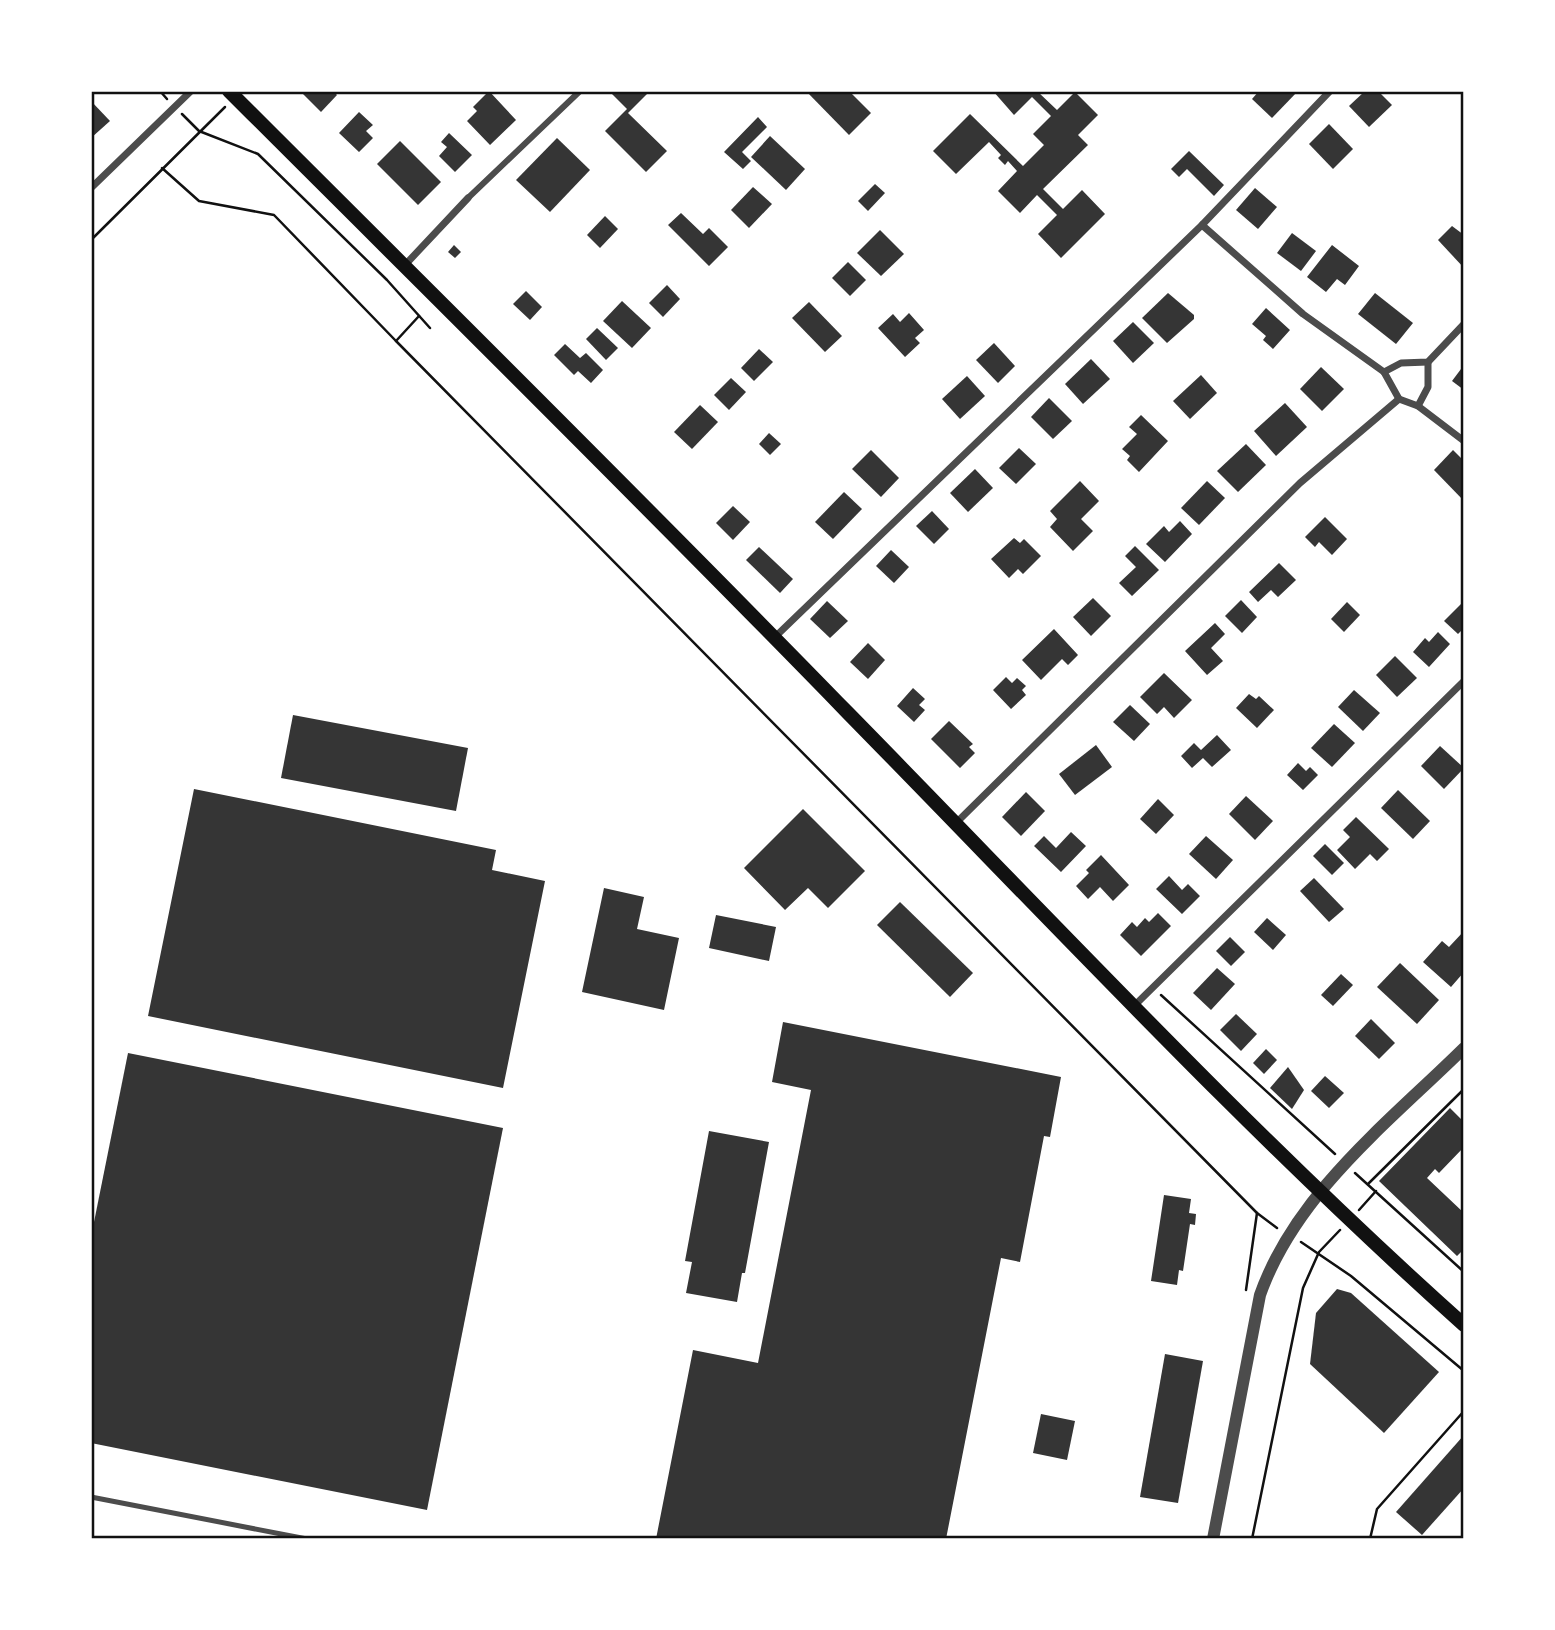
<svg xmlns="http://www.w3.org/2000/svg" width="1555" height="1630" viewBox="0 0 1555 1630" font-family="Roboto,sans-serif">
  <style>
    .building { fill: #353535 }
    .lines { fill: none; stroke-linecap: round; stroke-linejoin: round }
    .path { stroke: #111; stroke-width: 2.5 }
    .service { stroke: #4c4c4c; stroke-width: 5 }
    .pedestrian { stroke: #4c4c4c; stroke-width: 6 }
    .minor { stroke: #4c4c4c; stroke-width: 7 }
    .tertiary { stroke: #4c4c4c; stroke-width: 12 }
    .secondary { stroke: #111; stroke-width: 14 }
    .neatline { fill: none; stroke: #111; stroke-width: 2.5 }
  </style>
  <rect width="100%" height="100%" fill="#fff"/>
  <g class="building">
    <polygon points="300,91 333,91 337,95 321,112"/>
    <polygon points="489,91 516,120 490,145 467,121 477,111 473,107"/>
    <polygon points="609,91 650,91 628,113 667,151 646,172 605,131 627,109"/>
    <polygon points="806,91 849,91 871,113 849,135"/>
    <polygon points="993,91 1037,91 1057,110 1075,92 1098,115 1078,135 1088,145 1043,189 1063,209 1082,190 1105,214 1061,258 1038,234 1057,215 1037,195 1020,213 998,191 1017,171 1008,161 1005,165 998,158 1001,155 989,142 956,174 933,151 970,114 1023,166 1044,145 1033,134 1051,116 1032,97 1014,115"/>
    <polygon points="1259,91 1298,91 1272,118 1252,99"/>
    <polygon points="1365,91 1378,91 1392,105 1369,127 1349,106"/>
    <polygon points="91,101 110,121 91,138"/>
    <polygon points="359,112 373,125 366,131 373,138 359,152 339,133"/>
    <polygon points="758,117 767,127 742,152 751,161 743,169 724,152"/>
    <polygon points="1329,124 1353,149 1333,169 1309,144"/>
    <polygon points="449,133 472,155 455,172 439,156 447,147 441,142"/>
    <polygon points="770,136 805,169 786,190 751,157"/>
    <polygon points="557,138 590,170 550,212 516,180"/>
    <polygon points="400,141 441,182 418,205 377,164"/>
    <polygon points="1189,151 1224,185 1214,196 1187,169 1179,177 1171,169"/>
    <polygon points="875,184 885,193 868,211 858,201"/>
    <polygon points="753,187 772,204 749,228 731,210"/>
    <polygon points="1255,188 1277,207 1258,229 1236,210"/>
    <polygon points="681,213 703,234 709,228 728,247 709,266 668,225"/>
    <polygon points="605,216 618,229 600,248 587,235"/>
    <polygon points="1452,226 1464,235 1464,268 1438,240"/>
    <polygon points="880,230 904,254 881,276 857,253"/>
    <polygon points="1292,233 1316,251 1301,271 1277,253"/>
    <polygon points="454,245 461,252 455,258 448,252"/>
    <polygon points="1332,245 1359,266 1345,285 1337,279 1326,292 1307,277"/>
    <polygon points="848,262 866,280 850,296 832,278"/>
    <polygon points="667,285 680,299 663,317 649,303"/>
    <polygon points="526,291 542,307 530,320 513,304"/>
    <polygon points="1168,293 1194,315 1194,319 1167,343 1142,318"/>
    <polygon points="1375,293 1413,323 1396,344 1358,314"/>
    <polygon points="622,301 651,328 632,348 603,321"/>
    <polygon points="809,302 842,336 825,352 792,318"/>
    <polygon points="1266,308 1290,330 1273,349 1263,340 1266,336 1252,324"/>
    <polygon points="909,313 924,330 915,338 920,343 905,357 878,328 893,314 900,322"/>
    <polygon points="1133,322 1154,343 1133,363 1113,341"/>
    <polygon points="597,328 618,348 606,360 586,339"/>
    <polygon points="994,343 1015,366 998,383 976,360"/>
    <polygon points="565,344 580,358 586,353 603,370 591,383 578,371 574,375 554,355"/>
    <polygon points="759,349 773,362 754,381 741,368"/>
    <polygon points="1091,359 1110,379 1083,404 1065,384"/>
    <polygon points="1464,365 1464,390 1452,381"/>
    <polygon points="1321,367 1344,389 1322,411 1300,389"/>
    <polygon points="1201,375 1217,393 1190,419 1173,401"/>
    <polygon points="967,376 985,396 960,419 942,399"/>
    <polygon points="731,378 746,392 729,410 714,395"/>
    <polygon points="1049,398 1072,421 1053,439 1031,417"/>
    <polygon points="1285,403 1307,427 1276,456 1254,431"/>
    <polygon points="700,405 718,422 692,449 674,432"/>
    <polygon points="1141,415 1168,441 1139,472 1127,460 1130,456 1122,449 1137,434 1129,427"/>
    <polygon points="769,433 781,444 770,455 759,444"/>
    <polygon points="1246,444 1266,465 1238,492 1217,471"/>
    <polygon points="1019,448 1036,464 1016,484 999,468"/>
    <polygon points="871,450 899,478 881,497 852,469"/>
    <polygon points="1453,450 1464,461 1464,501 1434,470"/>
    <polygon points="975,469 993,488 968,512 950,493"/>
    <polygon points="1080,481 1099,501 1081,519 1093,531 1073,551 1050,527 1057,519 1050,511"/>
    <polygon points="1207,481 1225,498 1199,525 1181,508"/>
    <polygon points="844,492 862,509 833,539 815,522"/>
    <polygon points="733,506 750,522 733,540 716,523"/>
    <polygon points="932,511 949,529 934,544 916,526"/>
    <polygon points="1325,517 1347,539 1332,555 1319,542 1315,547 1305,537"/>
    <polygon points="1180,521 1192,534 1165,562 1146,544 1164,526 1169,532"/>
    <polygon points="1014,538 1020,543 1024,539 1041,556 1023,574 1018,569 1009,578 991,559"/>
    <polygon points="1135,546 1159,570 1132,596 1119,583 1136,567 1125,556"/>
    <polygon points="759,547 793,579 780,593 746,560"/>
    <polygon points="891,550 909,567 894,583 876,566"/>
    <polygon points="1279,563 1296,580 1278,597 1271,590 1258,602 1249,592"/>
    <polygon points="1093,598 1111,616 1091,636 1073,617"/>
    <polygon points="1241,600 1257,617 1242,633 1225,616"/>
    <polygon points="827,601 848,621 830,638 810,619"/>
    <polygon points="1464,601 1464,628 1458,634 1444,621"/>
    <polygon points="1347,602 1360,615 1344,632 1331,619"/>
    <polygon points="1215,623 1225,634 1211,648 1223,661 1207,675 1185,651"/>
    <polygon points="1054,629 1078,655 1068,665 1062,659 1041,680 1022,660"/>
    <polygon points="1438,632 1450,644 1429,667 1413,652 1425,638 1429,642"/>
    <polygon points="868,643 885,660 868,679 850,662"/>
    <polygon points="1395,656 1417,678 1397,697 1376,675"/>
    <polygon points="1164,673 1192,700 1174,718 1164,707 1157,714 1140,697"/>
    <polygon points="1006,677 1012,683 1017,678 1026,686 1022,690 1026,695 1011,709 993,690"/>
    <polygon points="913,688 925,699 919,705 925,710 914,722 897,706"/>
    <polygon points="1354,690 1380,713 1363,731 1338,707"/>
    <polygon points="1249,694 1256,699 1259,696 1274,710 1257,728 1236,708"/>
    <polygon points="1130,705 1150,724 1134,741 1113,722"/>
    <polygon points="293,715 468,748 456,811 281,778"/>
    <polygon points="949,721 973,744 969,747 975,753 960,768 931,739"/>
    <polygon points="1334,724 1355,743 1332,767 1311,748"/>
    <polygon points="1217,735 1231,750 1212,767 1203,758 1192,768 1181,756 1194,743 1201,750"/>
    <polygon points="1096,745 1112,767 1075,795 1059,774"/>
    <polygon points="1440,746 1464,768 1444,789 1421,766"/>
    <polygon points="1298,763 1306,771 1310,767 1318,775 1303,790 1287,775"/>
    <polygon points="194,789 496,850 492,870 545,881 503,1088 148,1016"/>
    <polygon points="1398,790 1430,821 1413,839 1381,808"/>
    <polygon points="1026,792 1045,811 1021,836 1002,817"/>
    <polygon points="1246,796 1273,821 1255,840 1229,814"/>
    <polygon points="1158,799 1174,815 1156,834 1140,819"/>
    <polygon points="803,809 865,871 828,908 808,888 785,910 744,868"/>
    <polygon points="1356,817 1389,849 1377,861 1370,854 1355,869 1337,850 1350,837 1343,830"/>
    <polygon points="1071,832 1086,846 1061,872 1034,846 1044,836 1056,848"/>
    <polygon points="1206,836 1233,860 1216,879 1189,854"/>
    <polygon points="1325,844 1344,863 1332,875 1313,856"/>
    <polygon points="1101,855 1129,885 1113,901 1100,887 1088,899 1076,886 1089,873 1086,870"/>
    <polygon points="1169,876 1182,890 1188,884 1200,896 1182,914 1156,889"/>
    <polygon points="1314,878 1344,909 1329,922 1300,891"/>
    <polygon points="604,888 644,897 637,929 679,938 664,1010 582,992"/>
    <polygon points="900,902 973,973 950,997 877,925"/>
    <polygon points="1158,913 1171,926 1141,956 1120,935 1132,922 1137,927 1145,918 1149,922"/>
    <polygon points="716,915 776,927 769,961 709,948"/>
    <polygon points="1267,918 1286,935 1273,950 1254,932"/>
    <polygon points="1464,931 1464,972 1451,987 1423,962 1442,941 1449,947"/>
    <polygon points="1230,937 1245,952 1231,966 1216,951"/>
    <polygon points="1400,963 1439,1000 1417,1024 1377,987"/>
    <polygon points="1217,968 1235,984 1211,1010 1193,993"/>
    <polygon points="1341,974 1353,985 1333,1006 1321,995"/>
    <polygon points="1236,1014 1257,1034 1241,1051 1220,1030"/>
    <polygon points="1371,1019 1395,1043 1379,1059 1355,1036"/>
    <polygon points="783,1022 1061,1077 1050,1137 1044,1136 1020,1262 1001,1258 946,1539 656,1539 693,1350 758,1363 811,1090 772,1082"/>
    <polygon points="1266,1049 1277,1060 1264,1074 1253,1063"/>
    <polygon points="128,1053 503,1128 427,1510 91,1443 91,1237"/>
    <polygon points="1288,1067 1304,1090 1292,1109 1270,1088"/>
    <polygon points="1325,1076 1344,1093 1329,1108 1311,1091"/>
    <polygon points="1450,1108 1464,1122 1464,1147 1439,1173 1435,1169 1427,1178 1464,1213 1464,1249 1457,1256 1379,1181"/>
    <polygon points="709,1131 769,1142 745,1273 742,1273 737,1302 686,1293 692,1262 685,1261"/>
    <polygon points="1164,1195 1191,1199 1189,1213 1196,1214 1195,1225 1190,1224 1183,1271 1179,1270 1177,1285 1151,1281"/>
    <polygon points="1337,1289 1351,1293 1439,1372 1384,1433 1310,1364 1316,1313"/>
    <polygon points="1165,1354 1203,1361 1178,1503 1140,1497"/>
    <polygon points="1041,1414 1075,1421 1067,1460 1033,1453"/>
    <polygon points="1464,1435 1464,1488 1422,1535 1396,1512"/>
  </g>
  <g class="lines">
    <g class="path">
      <polyline points="160,91 167,99"/>
      <polyline points="182,114 199,131 258,154 387,280 430,328"/>
      <polyline points="162,168 199,201 274,215 396,341"/>
      <polyline points="91,240 225,107"/>
      <polyline points="419,316 396,341 1257,1213 1277,1228"/>
      <polyline points="1161,995 1335,1154"/>
      <polyline points="1355,1173 1464,1272"/>
      <polyline points="1368,1184 1464,1089"/>
      <polyline points="1359,1210 1376,1191"/>
      <polyline points="1301,1242 1351,1276 1464,1371"/>
      <polyline points="1246,1290 1257,1213"/>
      <polyline points="1252,1539 1303,1288 1319,1252 1340,1230"/>
      <polyline points="1370,1539 1377,1509 1464,1411"/>
    </g>
    <polyline class="service" points="91,1497 307,1539"/>
    <polyline class="pedestrian" points="468,198 580,91"/>
    <g class="minor">
      <polyline points="91,188 191,91"/>
      <polyline points="1202,225 1303,314 1384,372 1399,399 1418,406 1464,441"/>
      <polyline points="405,265 468,198"/>
      <polyline points="1384,372 1401,363 1428,362 1464,324"/>
      <polyline points="1418,406 1428,387 1428,362"/>
      <polyline points="775,637 1202,225 1330,91"/>
      <polyline points="956,823 1300,483 1399,399"/>
      <polyline points="1134,1006 1464,681"/>
    </g>
    <path class="tertiary" d="M1213,1539l47,-244c36,-102 129,-173 204,-247"/>
    <path class="secondary" d="M229,91c207,207 415,412 619,622 203,207 400,419 616,612"/>
  </g>
  <rect width="1555" height="1630" fill="none" stroke="#ffffff" stroke-width="186"/>
  <rect x="93" y="93" width="1369" height="1444" class="neatline"/>
</svg>
